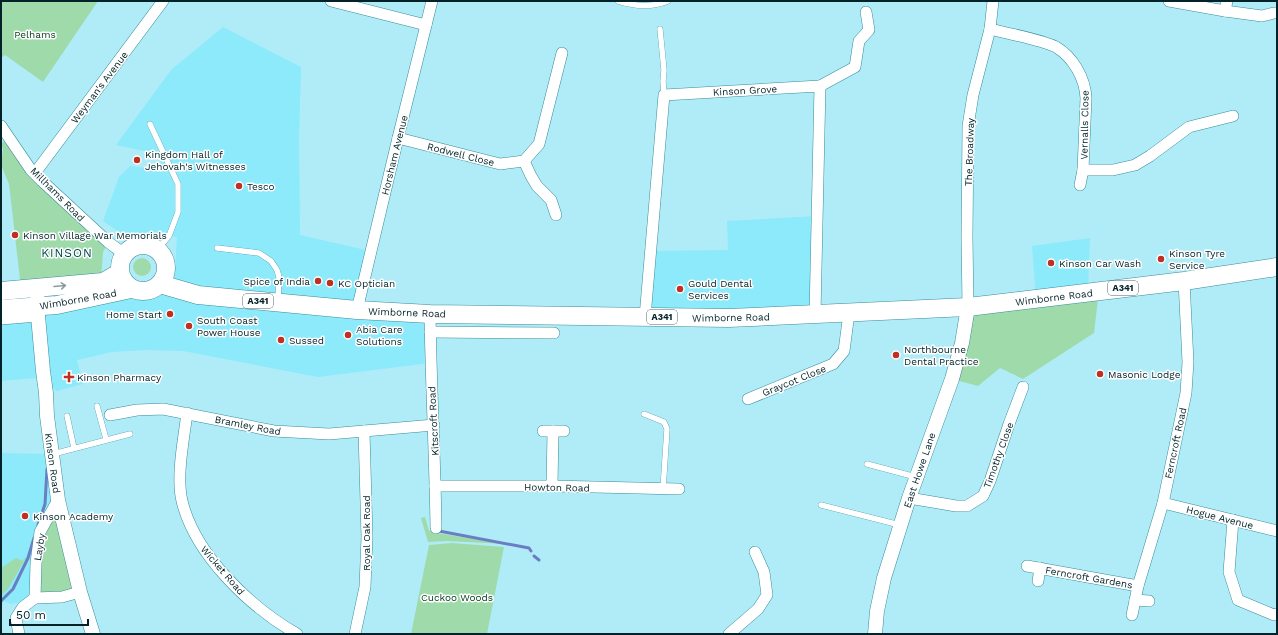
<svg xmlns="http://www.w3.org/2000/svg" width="1278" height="635" viewBox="0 0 1278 635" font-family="'Work Sans',sans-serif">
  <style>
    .built { fill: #8ceafb }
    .green { fill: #9fdbaa }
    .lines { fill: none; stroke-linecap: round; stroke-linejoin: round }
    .stream { stroke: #6a7fc3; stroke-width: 3 }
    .service-casing { stroke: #378d9b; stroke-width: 6 }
    .minor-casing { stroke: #378d9b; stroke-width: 12 }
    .tertiary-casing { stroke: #378d9b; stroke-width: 15 }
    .primary-casing { stroke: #378d9b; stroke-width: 19 }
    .service { stroke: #fff; stroke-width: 5.5 }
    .minor { stroke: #fff; stroke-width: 11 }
    .tertiary { stroke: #fff; stroke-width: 14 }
    .primary { stroke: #fff; stroke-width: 18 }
    .oneway { stroke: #8c9c9e }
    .poi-dot { fill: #bd3022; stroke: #fff; stroke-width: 1.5 }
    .labels { text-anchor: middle; stroke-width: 3; stroke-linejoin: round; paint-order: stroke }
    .shield { fill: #fff; stroke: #4c6468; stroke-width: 1 }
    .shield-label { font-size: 9px; font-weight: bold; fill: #002228 }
    .park-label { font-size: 10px; fill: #013816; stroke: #fff }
    .street-label { font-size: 10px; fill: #002228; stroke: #fff }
    .poi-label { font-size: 10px; fill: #002228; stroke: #fff; text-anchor: start }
    .quarter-label { font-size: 12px; letter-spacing: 1px; fill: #004750; stroke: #fff }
  </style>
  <rect width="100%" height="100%" fill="#b0ecf7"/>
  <g class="built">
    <polygon points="223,27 301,67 299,139 300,235 370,251 355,305 174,286 177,237 119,232 103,221 119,177 130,166 159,170 162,155 116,145 171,70"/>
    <polygon points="818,216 815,315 645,317 650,251 728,250 727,221"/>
    <polygon points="1090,238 1088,292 1036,300 1032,246"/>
    <polygon points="139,292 429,314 430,363 318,377 183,351 145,350 112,352 77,360 83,384 57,391 45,383 40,310"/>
    <polygon points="36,316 44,382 37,378 1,381 1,319"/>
    <polygon points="1,453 51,454 58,500 35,598 11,604 4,601 1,607"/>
  </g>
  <g class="green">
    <polygon points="1,1 98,1 43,82 5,55 1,58"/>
    <polygon points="9,137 13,144 108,243 103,252 101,280 21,288 9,184 1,165 3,149 1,144"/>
    <circle cx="142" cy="267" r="9"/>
    <polygon points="1099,291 1094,333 1023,379 1000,368 978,386 952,379 968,307"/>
    <polygon points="57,501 79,592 36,598 40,533"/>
    <polygon points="425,517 429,531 435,529 437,533 505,544 447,541 428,542 421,518"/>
    <polygon points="452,543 504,547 487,634 411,634 429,545"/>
    <polygon points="25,557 26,558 8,589 1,596 1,568 16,558 23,561"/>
  </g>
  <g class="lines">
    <g class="stream">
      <polyline points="38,525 45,504 47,469"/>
      <polyline points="439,531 529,548 531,551"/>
      <polyline points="534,556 539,560"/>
      <polyline points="1,601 13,589 28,558 34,538"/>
    </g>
    <defs>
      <g id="service">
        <path d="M618,1c17,5 33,7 50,0"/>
        <polyline points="660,29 664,70 663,81 664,95"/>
        <polyline points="150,124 178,184 178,212 169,236 157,250"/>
        <polyline points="217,248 259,253 271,261 277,270 279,277 278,299"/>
        <polyline points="97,406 106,439"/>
        <polyline points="644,414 664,422 667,429 663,489"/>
        <polyline points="67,416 74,448"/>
        <polyline points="53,454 130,434"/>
        <polyline points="867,464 916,477"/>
        <polyline points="821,505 900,525"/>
      </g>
      <g id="minor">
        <polyline points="331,1 426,25"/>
        <polyline points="1169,1 1225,11 1227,1"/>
        <polyline points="1225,11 1262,16 1274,13 1277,13"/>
        <path d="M990,29c19,5 50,10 66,18 17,10 29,31 30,51l-3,72 -3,15"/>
        <polyline points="820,86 855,67 859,41 869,30 866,12"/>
        <polyline points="1,126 31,170 42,181 108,242 124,254"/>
        <polyline points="398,138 500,164 524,161 539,144 562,53"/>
        <polyline points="524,161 531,176 537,186 551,200 556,215"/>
        <polyline points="1083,170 1113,170 1135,165 1150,156 1189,127 1233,116"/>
        <polyline points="35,173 163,1"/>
        <polyline points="968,307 967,237 968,126 973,95 990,29 993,1"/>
        <polyline points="357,310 398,138 432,1"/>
        <path d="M430,314c1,71 5,143 6,214"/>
        <polyline points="645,317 664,95 820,86 815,315"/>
        <polyline points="1,319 38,316"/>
        <polyline points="430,332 554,333"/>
        <polyline points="748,399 833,364 844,351 849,313"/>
        <path d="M187,413c-3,25 -11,63 -5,88 13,54 68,106 115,133"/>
        <polyline points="110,415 137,410 163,409 274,431 329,434 434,425"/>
        <polyline points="543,431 564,431"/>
        <polyline points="435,486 552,486 679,489"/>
        <polyline points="552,486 553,431"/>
        <polyline points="909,498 956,506 967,506 983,496 990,481 1009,424 1023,387"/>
        <polyline points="1163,503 1277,531"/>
        <polyline points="1233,520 1229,572 1238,600 1274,615 1277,614"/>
        <polyline points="1027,566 1138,586"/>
        <polyline points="1038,581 1040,568"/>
        <polyline points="35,598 36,563 40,532 58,500"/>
        <polyline points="1135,600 1149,601"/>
        <polyline points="1132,615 1138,586 1163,503 1186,393 1188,362 1184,281"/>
        <polyline points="19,634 16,618 23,607 35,598 62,597 80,592"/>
        <polyline points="355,634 365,587 367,537 364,431"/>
        <polyline points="729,634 758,609 767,595 764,572 755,552"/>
      </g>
      <g id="tertiary">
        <polyline points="37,287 38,316 43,371 46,393 47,416 58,500 80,592 93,634"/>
        <polyline points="875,634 877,611 884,578 909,498 952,379 962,343 968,307"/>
      </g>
      <g id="primary">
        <circle cx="143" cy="268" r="23"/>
        <polyline points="160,284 198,295 357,310 430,314 729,318 968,307 1184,281 1277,267"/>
        <polyline points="1,291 103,282 119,273"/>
        <polyline points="1,309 57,305 131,289"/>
      </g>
    </defs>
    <use href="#service" class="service-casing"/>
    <use href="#minor" class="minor-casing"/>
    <use href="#tertiary" class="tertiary-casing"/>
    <use href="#primary" class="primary-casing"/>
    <use href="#service" class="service"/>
    <use href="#minor" class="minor"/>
    <use href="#tertiary" class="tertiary"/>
    <use href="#primary" class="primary"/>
  </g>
  <defs><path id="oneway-shaft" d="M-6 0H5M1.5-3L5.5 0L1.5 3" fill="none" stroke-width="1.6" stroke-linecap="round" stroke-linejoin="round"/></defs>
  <use class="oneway" href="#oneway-shaft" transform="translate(60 286) rotate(-5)"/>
  <g class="poi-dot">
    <circle cx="137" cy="160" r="4"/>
    <circle cx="239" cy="186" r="4"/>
    <circle cx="15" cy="235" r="4"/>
    <circle cx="1161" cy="259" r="4"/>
    <circle cx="1051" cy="263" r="4"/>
    <circle cx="318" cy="281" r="4"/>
    <circle cx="330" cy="283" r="4"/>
    <circle cx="680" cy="289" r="4"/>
    <circle cx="170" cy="314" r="4"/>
    <circle cx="189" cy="326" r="4"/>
    <circle cx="348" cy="335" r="4"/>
    <circle cx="281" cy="340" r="4"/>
    <circle cx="896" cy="355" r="4"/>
    <circle cx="1100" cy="374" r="4"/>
    <path d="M67 371h4v4h4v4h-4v4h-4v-4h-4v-4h4z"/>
    <circle cx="25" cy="516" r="4"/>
  </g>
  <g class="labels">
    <g class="shield">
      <rect x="1108" y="281" width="30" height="14" rx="3"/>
      <rect x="243" y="294" width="30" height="14" rx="3"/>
      <rect x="647" y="310" width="30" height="14" rx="3"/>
    </g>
    <g class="shield-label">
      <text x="1123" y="291">A341</text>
      <text x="258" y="304">A341</text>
      <text x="662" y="320">A341</text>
    </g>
    <g class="park-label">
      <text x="35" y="38">Pelhams</text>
      <text x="457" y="601">Cuckoo Woods</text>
    </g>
    <g class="street-label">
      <text transform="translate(99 87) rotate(-53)" y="4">Weyman's Avenue</text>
      <text transform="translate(745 90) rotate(-3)" y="4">Kinson Grove</text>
      <text transform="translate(1084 125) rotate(-89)" y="4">Vernalls Close</text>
      <text transform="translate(969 152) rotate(-88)" y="4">The Broadway</text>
      <text transform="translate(461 154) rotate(14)" y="4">Rodwell Close</text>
      <text transform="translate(394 155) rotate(-76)" y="4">Horsham Avenue</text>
      <text transform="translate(58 194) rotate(45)" y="4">Millhams Road</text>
      <text transform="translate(1054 297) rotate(-7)" y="4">Wimborne Road</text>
      <text transform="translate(78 299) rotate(-10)" y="4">Wimborne Road</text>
      <text transform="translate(407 312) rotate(2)" y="4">Wimborne Road</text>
      <text transform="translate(731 317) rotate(-1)" y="4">Wimborne Road</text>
      <text transform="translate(794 380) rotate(-22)" y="4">Graycot Close</text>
      <text transform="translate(433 421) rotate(-93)" y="4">Kitscroft Road</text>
      <text transform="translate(248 425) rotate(11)" y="4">Bramley Road</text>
      <text transform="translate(1175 443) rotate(-78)" y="4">Ferncroft Road</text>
      <text transform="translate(998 455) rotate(-70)" y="4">Timothy Close</text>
      <text transform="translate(53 463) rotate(82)" y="4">Kinson Road</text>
      <text transform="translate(919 470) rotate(-71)" y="4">East Howe Lane</text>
      <text transform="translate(557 487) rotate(1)" y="4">Howton Road</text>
      <text transform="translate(1220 517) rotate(14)" y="4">Hogue Avenue</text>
      <text transform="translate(366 533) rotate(-90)" y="4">Royal Oak Road</text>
      <text transform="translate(39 547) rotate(-81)" y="4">Layby</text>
      <text transform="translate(223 570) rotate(49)" y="4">Wicket Road</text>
      <text transform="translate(1089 577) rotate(10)" y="4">Ferncroft Gardens</text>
    </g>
    <g class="poi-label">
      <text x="145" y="158">Kingdom Hall of<tspan x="145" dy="12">Jehovah's Witnesses</tspan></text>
      <text x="247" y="190">Tesco</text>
      <text x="23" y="239">Kinson Village War Memorials</text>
      <text x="1169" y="257">Kinson Tyre<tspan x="1169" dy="12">Service</tspan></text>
      <text x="1059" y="267">Kinson Car Wash</text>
      <text x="310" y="285" text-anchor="end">Spice of India</text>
      <text x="338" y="287">KC Optician</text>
      <text x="688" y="287">Gould Dental<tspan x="688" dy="12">Services</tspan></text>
      <text x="162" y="318" text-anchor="end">Home Start</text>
      <text x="197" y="324">South Coast<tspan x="197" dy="12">Power House</tspan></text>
      <text x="356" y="333">Abia Care<tspan x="356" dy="12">Solutions</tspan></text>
      <text x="289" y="344">Sussed</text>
      <text x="904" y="353">Northbourne<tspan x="904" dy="12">Dental Practice</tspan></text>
      <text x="1108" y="378">Masonic Lodge</text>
      <text x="77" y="381">Kinson Pharmacy</text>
      <text x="33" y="520">Kinson Academy</text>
    </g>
    <g class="quarter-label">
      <text x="67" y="257">KINSON</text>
    </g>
  </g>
  <rect width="1278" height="635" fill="none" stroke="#002228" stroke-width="4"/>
  <path d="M10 619v6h78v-6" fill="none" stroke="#002228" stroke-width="2"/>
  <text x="16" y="619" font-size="12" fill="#002228" stroke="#ffffff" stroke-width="3" paint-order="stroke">50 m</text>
</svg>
